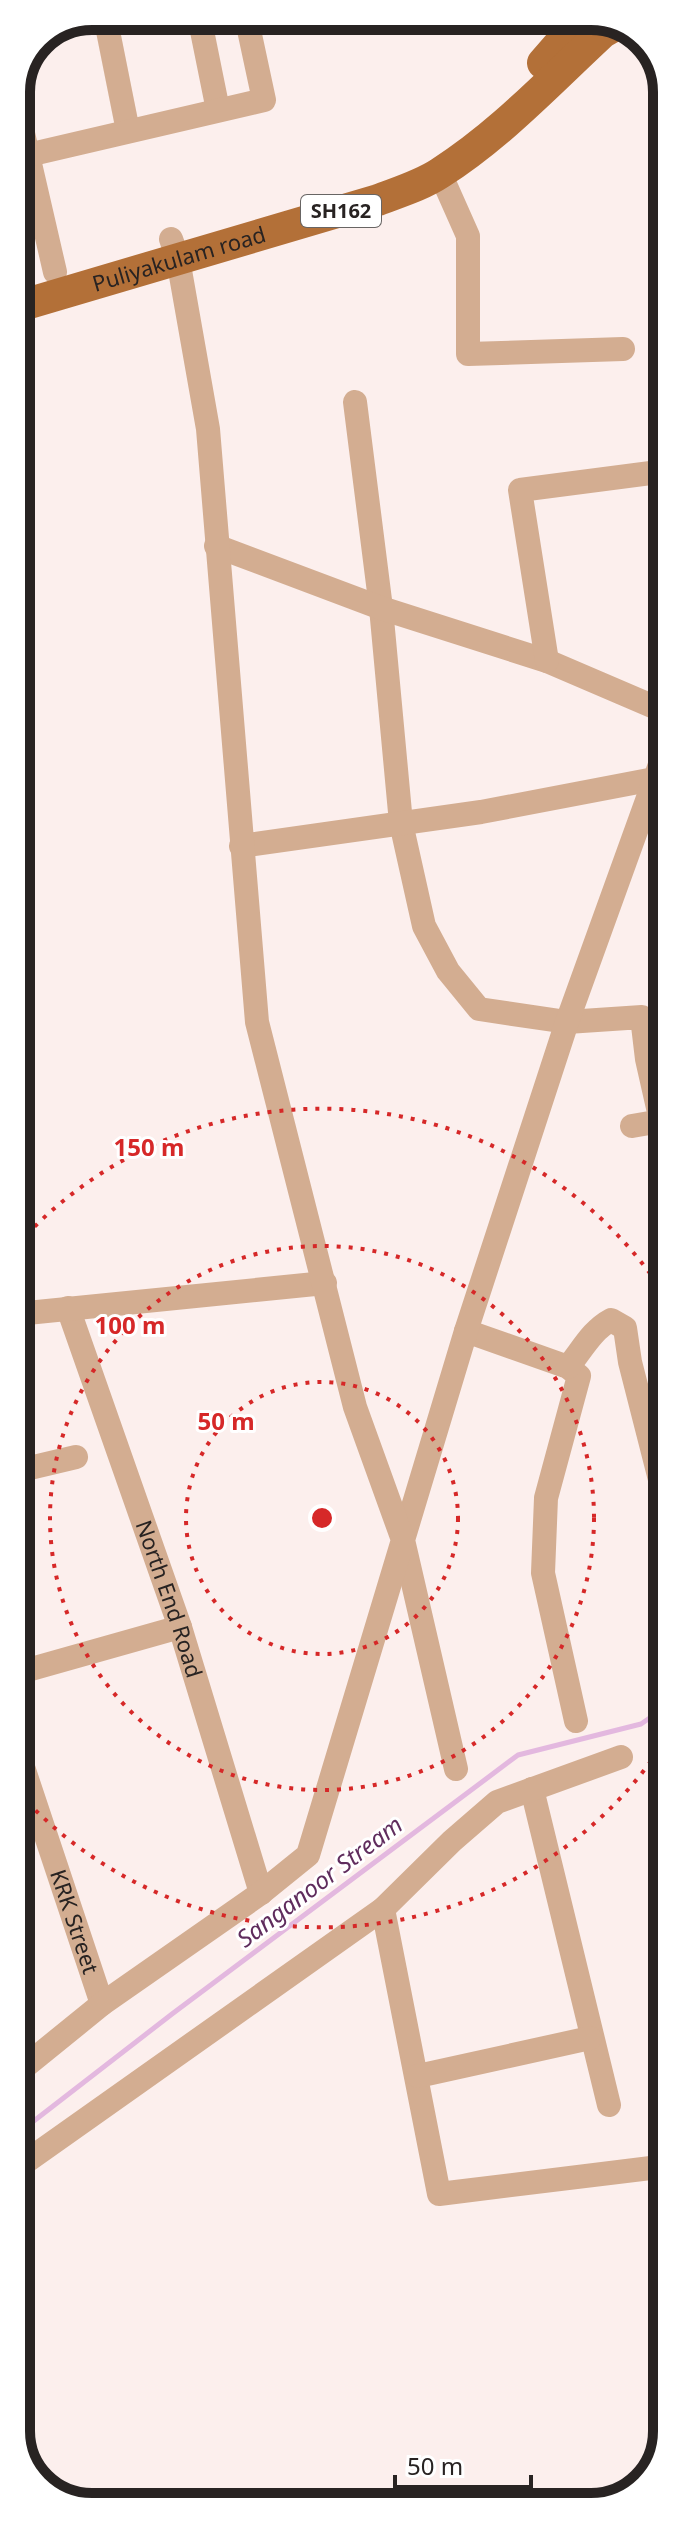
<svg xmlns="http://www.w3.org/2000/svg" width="683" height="2523" viewBox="0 0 683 2523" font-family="'Noto Sans',sans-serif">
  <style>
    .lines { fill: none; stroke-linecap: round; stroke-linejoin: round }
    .stream { stroke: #e3b8df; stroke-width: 5 }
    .minor { stroke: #d3ad91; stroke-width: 24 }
    .major { stroke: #b37038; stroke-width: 32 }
    .ring { fill: none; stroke: #d62828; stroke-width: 4; stroke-dasharray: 4 8 }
    .labels { text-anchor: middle; stroke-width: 6; stroke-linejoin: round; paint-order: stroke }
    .shield { fill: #fff; stroke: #686564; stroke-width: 2 }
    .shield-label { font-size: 20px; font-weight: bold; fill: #282322 }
    .street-label { font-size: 22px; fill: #282322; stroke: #fff }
    .water-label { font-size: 24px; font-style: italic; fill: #5f2c5d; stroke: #fff }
    .rim { fill: none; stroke: #282322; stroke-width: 10 }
    .centre { fill: #d62828; stroke: #fff; stroke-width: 4 }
    .ring-label { font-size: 24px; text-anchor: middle; font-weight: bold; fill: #d62828; stroke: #fff; stroke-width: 6; stroke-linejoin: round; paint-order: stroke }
  </style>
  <rect width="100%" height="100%" fill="#fcefed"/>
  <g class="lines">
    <polyline class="stream" points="17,2134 172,2014 518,1755 641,1724 667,1706"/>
    <g class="minor">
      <polyline points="105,16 128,131"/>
      <polyline points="199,16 218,110"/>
      <polyline points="16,103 55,272"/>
      <polyline points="28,155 264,100 246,16"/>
      <polyline points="440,173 468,236 468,354 623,349"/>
      <polyline points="355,402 381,608 401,823 424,926 448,971 479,1009 567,1022 642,1017 647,1059 661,1121 632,1126"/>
      <polyline points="216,546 381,608 547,661 666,712"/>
      <polyline points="547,661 520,490 666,471"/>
      <polyline points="241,846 481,812 654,779 664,774"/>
      <path id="s1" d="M68,1308l112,319 81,266"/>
      <polyline points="17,1314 325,1283"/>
      <polyline points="466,1331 568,1367 579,1376 546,1498 543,1573 576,1721"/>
      <path d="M568,1367c14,-17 24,-37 43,-47l14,8 5,34 36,141"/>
      <polyline points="17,1471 76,1457"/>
      <polyline points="17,1673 180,1627"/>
      <path id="s2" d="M17,1749l85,255"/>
      <polyline points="456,1769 403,1540 466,1331 567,1022 666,748"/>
      <polyline points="532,1789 609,2105"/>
      <polyline points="383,1909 439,2194 667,2166"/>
      <polyline points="17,2073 102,2004 261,1893 308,1855 403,1540 355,1407 257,1022 208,429 178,259 171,239"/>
      <polyline points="418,2076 590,2038"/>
      <polyline points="17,2168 383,1909 452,1841 497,1802 621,1757"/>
    </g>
    <g class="major">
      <polyline points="543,63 583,17"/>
      <path id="s3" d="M16,307l362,-107c21,-8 44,-15 62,-27 61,-39 110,-92 163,-141l14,-8"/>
    </g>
  </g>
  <g class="ring">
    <circle cx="322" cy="1518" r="136"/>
    <circle cx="322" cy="1518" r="272"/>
    <path d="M665 1741A409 409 0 0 1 18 1792M18 1244A409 409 0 0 1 665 1295"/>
  </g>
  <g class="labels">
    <rect class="shield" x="301" y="195" width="80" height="32" rx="6"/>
    <g class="shield-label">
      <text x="341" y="218">SH162</text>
    </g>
    <g class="street-label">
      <text dy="8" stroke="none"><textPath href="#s3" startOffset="170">Puliyakulam road</textPath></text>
      <text dy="8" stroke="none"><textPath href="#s1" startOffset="308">North End Road</textPath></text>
      <text dy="8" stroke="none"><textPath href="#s2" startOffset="182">KRK Street</textPath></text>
    </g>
    <g class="water-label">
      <text transform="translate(320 1882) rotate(-37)" y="8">Sanganoor Stream</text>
    </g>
  </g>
  <path d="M0 0H683V2523H0ZM92 30H591A62 62 0 0 1 653 92V2431A62 62 0 0 1 591 2493H92A62 62 0 0 1 30 2431V92A62 62 0 0 1 92 30Z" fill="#fff" fill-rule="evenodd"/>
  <path class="rim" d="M92 30H591A62 62 0 0 1 653 92V2431A62 62 0 0 1 591 2493H92A62 62 0 0 1 30 2431V92A62 62 0 0 1 92 30Z"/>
  <circle cx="322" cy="1518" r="12" class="centre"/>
  <g class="ring-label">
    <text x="149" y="1156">150 m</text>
    <text x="130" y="1334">100 m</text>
    <text x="226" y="1430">50 m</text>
  </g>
  <path d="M395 2475v12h136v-12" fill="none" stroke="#282322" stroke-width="4"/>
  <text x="407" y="2475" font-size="24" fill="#282322" stroke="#ffffff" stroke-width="6" paint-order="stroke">50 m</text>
</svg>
